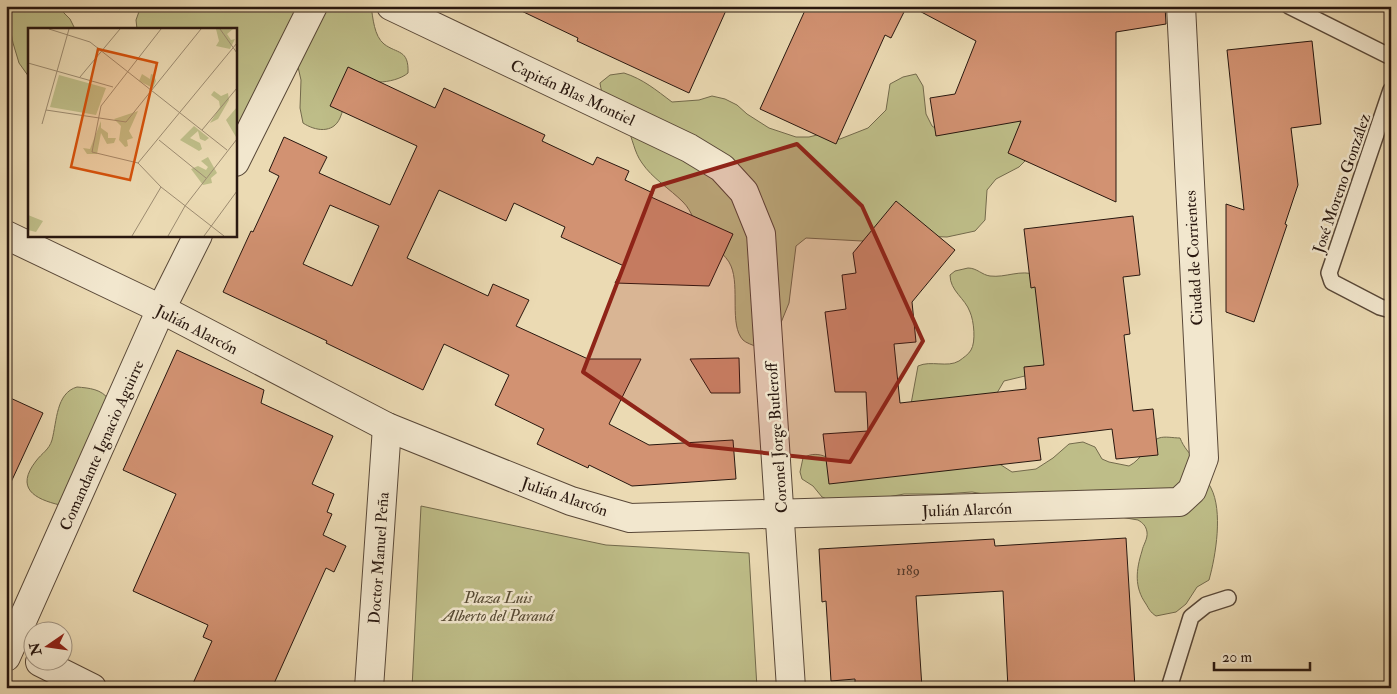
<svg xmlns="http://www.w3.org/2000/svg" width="1397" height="694" viewBox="0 0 1397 694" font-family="'IM FELL Double Pica',serif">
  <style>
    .green { fill: #bebd88; stroke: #736a4c }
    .building { fill: #d29272; stroke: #28170f; fill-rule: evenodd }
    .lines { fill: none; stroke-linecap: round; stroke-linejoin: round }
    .lane-casing { stroke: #594838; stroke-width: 18 }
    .street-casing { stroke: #594838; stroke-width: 30 }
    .lane { stroke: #f2e7ce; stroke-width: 15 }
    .street { stroke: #f2e7ce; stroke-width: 28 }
    .marked { fill: #8f2418; fill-opacity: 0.2; stroke: #8f2418; stroke-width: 4; stroke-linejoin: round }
    .labels { text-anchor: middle; stroke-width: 5; stroke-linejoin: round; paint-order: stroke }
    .number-label { font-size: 14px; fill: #523628 }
    .street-label { font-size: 16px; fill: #28170f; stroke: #f2e7ce }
    .park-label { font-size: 16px; font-style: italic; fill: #554933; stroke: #f2e7ce }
    .inset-road { fill: none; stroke: #9d8c71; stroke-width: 1 }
    .view { fill: #d5520c; fill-opacity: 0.15; stroke: #d5520c; stroke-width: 2.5 }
    .inset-edge { fill: none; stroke: #28170f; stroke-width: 2.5 }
  </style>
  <rect width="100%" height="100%" fill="#ebdab3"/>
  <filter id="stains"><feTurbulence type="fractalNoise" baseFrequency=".004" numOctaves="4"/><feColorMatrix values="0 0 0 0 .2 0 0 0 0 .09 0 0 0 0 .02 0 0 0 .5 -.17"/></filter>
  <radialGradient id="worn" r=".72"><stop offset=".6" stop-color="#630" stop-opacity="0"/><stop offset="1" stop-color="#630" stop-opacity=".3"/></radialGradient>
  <g class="green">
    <polygon points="6,6 57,6 70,19 75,29 29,29 29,77 19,63 13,43"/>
    <polygon points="141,6 299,6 292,23 275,50 235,168 235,29 137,29 136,20"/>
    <path d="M322,6h49c2,12 3,30 13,38 13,10 25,5 24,29 -7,6 -20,9 -29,9 -3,0 -9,-1 -12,0 -3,1 -19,15 -21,17 -3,6 -3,13 -6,19 -7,16 -25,13 -37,5l-3,-15 1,-28 -3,-13z"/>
    <path d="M624,73c19,6 32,17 48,29l27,-2 13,-4 13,3 12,6 10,9 22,14 27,9h13l12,-3 5,5h14l28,-11 18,-18 4,-26 13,-7 13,-3 7,12 3,28 6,12 12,8 79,-16 5,40 -9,9 -23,12 -9,11 -2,30 -10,11 -28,6 -28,-1 -57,5 -56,-3 -10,8 -7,57 -11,27 -21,17c-4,-2 -11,-4 -14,-7 -14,-15 -3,-53 -12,-74 -4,-11 -21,-22 -28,-31 -9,-11 -10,-23 -20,-33 -13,-13 -31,-24 -41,-39 -8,-11 -9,-24 -15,-36 -10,-18 -24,-20 -27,-44l10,-8z"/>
    <path d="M968,268c9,0 14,7 22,8 16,2 30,-7 47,-1l9,88 -17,12 -25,6 -7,12 -10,63 25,16 24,-3 17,-11 16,-14 14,-2 12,5 7,12 7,3 20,4c14,-7 19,-25 30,-28 6,-2 14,0 21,0 4,10 9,14 15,23 6,8 11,18 16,27 12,23 5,67 -2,92l-12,7 -11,17 -10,8 -20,4c-6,-4 -7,-7 -10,-12 -12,-17 -10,-34 -4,-53 1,-6 6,-12 5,-19 -1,-6 -4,-9 -9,-12l-166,-28 -30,2h-38l-54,10 -21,-4 -7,-3 -9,-11 -11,-7 -2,-7 3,-14c17,-10 30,3 44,12l64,-66 7,-38c13,-6 29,2 41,-5 4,-3 10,-7 12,-11 5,-8 3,-29 -1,-38 -5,-14 -20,-21 -20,-37l5,-4z"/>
    <path d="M77,387c12,1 25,2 32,13l-49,105c-26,-6 -45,-17 -24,-44 6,-8 13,-11 16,-21 5,-19 4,-47 25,-53z"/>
    <polygon points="421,506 606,545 749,553 757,688 412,688"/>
  </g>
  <g class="building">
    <polygon points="511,6 728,6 689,93 577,41 578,38"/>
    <polygon points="807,6 907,6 891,38 885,35 836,144 760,109"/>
    <polygon points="910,6 1165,6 1166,24 1116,32 1116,202 1008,153 1021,121 936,136 930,98 955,94 976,41"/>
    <polygon points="1312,41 1321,124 1291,128 1298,185 1285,224 1287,225 1254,322 1226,312 1226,204 1244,210 1227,50"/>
    <path d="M348,67l87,41 9,-20 101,47 -3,6 51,24 4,-8 32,14 -4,9 28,13 -2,4 82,37 -24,52 -94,-3 9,-17 -63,-29 4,-10 -51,-24 -8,18 -67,-31 -32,68 81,38 5,-12 36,16 -13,26 72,33h53l-32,65 40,21 84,-5 3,39 -104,7 -43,-21 -1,3 -51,-24 7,-15 -49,-24 14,-30 -65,-31 -21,46 -97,-47 1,-2 -104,-49 28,-61 2,1 26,-56 -10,-5 15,-34 43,20 -8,16 71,32 27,-59 -87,-40zM330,205l49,21 -27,60 -49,-22z"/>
    <polygon points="896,201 955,250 912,302 916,342 894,344 900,403 1026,389 1024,367 1044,365 1035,287 1031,288 1024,229 1133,216 1140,275 1123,277 1130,334 1124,335 1133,411 1153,409 1158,455 1116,459 1112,429 1038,438 1041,460 829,484 823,434 868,431 866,392 835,392 825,312 846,309 842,275 856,273 853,253"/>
    <polygon points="177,350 264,390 261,403 333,436 312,484 334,494 327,512 332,514 323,535 346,546 334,572 326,568 272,688 191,688 212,641 203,637 208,625 133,591 176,494 123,470"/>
    <polygon points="739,358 740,393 711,393 690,359"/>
    <polygon points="6,396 43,413 6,493"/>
    <polygon points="1126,538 1135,688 1008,688 1003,591 916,596 922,688 855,688 855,679 831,681 826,601 822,602 819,549 994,539 995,546"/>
  </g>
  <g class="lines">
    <defs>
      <g id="lane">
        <polyline points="1289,6 1391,57"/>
        <polyline points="1391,90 1329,273 1332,282 1380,307 1391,310"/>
        <polyline points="1169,688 1191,617 1206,605 1228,598"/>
      </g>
      <g id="street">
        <polyline points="391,6 689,148 722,168 744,192 761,234 791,688"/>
        <polyline points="235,162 313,6"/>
        <polyline points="6,235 161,309 387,427 571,501 630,518 1179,502 1192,490 1204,458 1181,6"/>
        <polyline points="6,657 161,309 198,235"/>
        <polyline points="40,662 92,688"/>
        <polyline points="369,688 387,427"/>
      </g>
    </defs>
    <use href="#lane" class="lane-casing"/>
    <use href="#street" class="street-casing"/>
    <use href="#lane" class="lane"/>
    <use href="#street" class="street"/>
  </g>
  <path class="marked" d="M797,144l65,62 61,135 -73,121 -160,-17 -107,-73 71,-185z"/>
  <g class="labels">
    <g class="number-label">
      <text x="908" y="575">1189</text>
    </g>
    <g class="street-label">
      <text transform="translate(573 92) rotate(25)" y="6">Capitán Blas Montiel</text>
      <text transform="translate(1341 183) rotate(-71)" y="6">José Moreno González</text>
      <text transform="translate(1193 258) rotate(-93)" y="6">Ciudad de Corrientes</text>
      <text transform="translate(197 329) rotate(27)" y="6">Julián Alarcón</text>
      <text transform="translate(776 438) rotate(-94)" y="6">Coronel Jorge Butleroff</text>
      <text transform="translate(101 445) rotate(-66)" y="6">Comandante Ignacio Aguirre</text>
      <text transform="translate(565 496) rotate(19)" y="6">Julián Alarcón</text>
      <text transform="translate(967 509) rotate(-2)" y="6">Julián Alarcón</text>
      <text transform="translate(378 558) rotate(-86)" y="6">Doctor Manuel Peña</text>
    </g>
    <g class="park-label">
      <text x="498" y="603">Plaza Luis<tspan x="498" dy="18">Alberto del Paraná</tspan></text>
    </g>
  </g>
  <g transform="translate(28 28)">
    <rect width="209" height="209" fill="#ebdab3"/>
    <path d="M188,1h17l-6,5 4,6 4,-1 -5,10 -14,-3 3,-5zM114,46l8,5 1,-5 3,1 2,6 -3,7 -14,-7zM31,47l47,13 -10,27 -46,-8zM186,63l7,5 7,-3 1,7 -11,19 -8,4 10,-16 -1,-6 -8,-6zM209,79v29l-1,1 -10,-17zM110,83l-9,20 4,7 -6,2 1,6 -3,1 -6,-7 2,-14 -7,-7zM73,93v7l7,5v5h8l-2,5 -7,1 -6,-11 -4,21h-10l-4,-6 7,1zM166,98l15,12 -4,3 -5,-2 -2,-8 -8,7 10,5 2,6 -3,2 -19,-11zM180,129l9,16 -6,5 1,5 -9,2 -12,-16 7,-3 8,4 2,-3 -7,-6zM0,187l15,6 -7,11 -8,-2z" fill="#bebd88"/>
    <path class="inset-road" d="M21,1l41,13 137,108M133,1l-60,77 -9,46 46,11 23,24 63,49M192,1l17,24M0,35l85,24M52,49l40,-48M18,82l80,12 75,-93M14,96l27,-95M174,102l35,-42M131,112l47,38M110,135l99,-120M104,208l29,-49M140,208l17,-30 52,-67M176,208l33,-45"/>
    <path class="view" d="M70,21l59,14 -27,117 -59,-13z"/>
    <rect width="209" height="209" class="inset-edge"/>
  </g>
  <rect width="1397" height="694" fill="none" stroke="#ebdab3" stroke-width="25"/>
  <rect x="8" y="8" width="1382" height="679" fill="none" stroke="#28170f" stroke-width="2.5"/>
  <rect x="12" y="12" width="1372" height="669" fill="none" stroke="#28170f"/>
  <g transform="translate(48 646) rotate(257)"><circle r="24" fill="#f2e7ce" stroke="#a19482"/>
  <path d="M0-4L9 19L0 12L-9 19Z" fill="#8f2418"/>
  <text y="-8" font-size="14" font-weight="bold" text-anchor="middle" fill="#28170f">N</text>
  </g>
  <path d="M1214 662v8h96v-8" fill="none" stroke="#28170f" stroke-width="2.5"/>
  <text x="1222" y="662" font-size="15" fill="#28170f" stroke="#f2e7ce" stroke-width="4" paint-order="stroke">20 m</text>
  <rect width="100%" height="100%" filter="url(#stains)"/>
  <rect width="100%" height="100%" fill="url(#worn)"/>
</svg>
